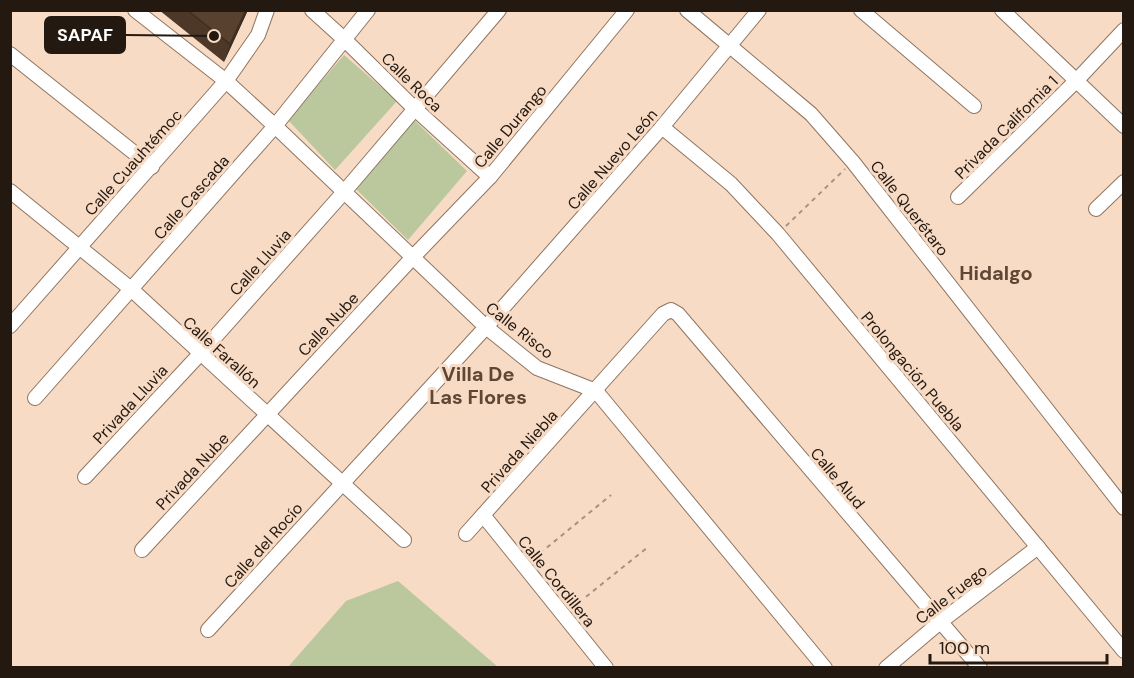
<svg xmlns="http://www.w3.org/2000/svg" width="1134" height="678" viewBox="0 0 1134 678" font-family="'DM Sans',sans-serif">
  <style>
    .green { fill: #bbc89e }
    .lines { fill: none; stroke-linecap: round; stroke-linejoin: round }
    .street-casing { stroke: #8f7561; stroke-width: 16 }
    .path { stroke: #a79281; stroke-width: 2; stroke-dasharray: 4.5 4.5; stroke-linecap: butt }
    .street { stroke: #fff; stroke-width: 14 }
    .wall { fill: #4d3828 }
    .shaded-wall { fill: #3e2e21 }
    .building { fill: #59412f; stroke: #3e2e21; stroke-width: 1.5 }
    .labels { text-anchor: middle; stroke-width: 6; stroke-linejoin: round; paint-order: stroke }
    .street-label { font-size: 16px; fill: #231911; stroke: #f8dbc5 }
    .quarter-label { font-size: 20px; font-weight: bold; fill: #5f4735; stroke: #f8dbc5 }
    .leader { fill: none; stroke: #231911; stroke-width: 2 }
    .callout-dot { fill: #231911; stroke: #f8dbc5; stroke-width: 2 }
    .callout { fill: #231911; stroke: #231911; stroke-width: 2 }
    .callout-label { font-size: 18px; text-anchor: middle; font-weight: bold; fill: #fff }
  </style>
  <rect width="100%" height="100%" fill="#f8dbc5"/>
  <g class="green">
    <polygon points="344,55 397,101 335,170 288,120"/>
    <polygon points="411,117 467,171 408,240 353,186"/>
    <polygon points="398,581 498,667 288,667 346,601"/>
  </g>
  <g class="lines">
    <defs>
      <g id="street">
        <polyline points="135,10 226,81 275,126 486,327 537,368 596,391 825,668"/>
        <polyline points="312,10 344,39 414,108 490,177"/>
        <polyline points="687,10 811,114 853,162 1124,508"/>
        <polyline points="861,10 974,106"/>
        <polyline points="1002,10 1124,126"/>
        <polyline points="10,54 152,167"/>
        <polyline points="662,127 731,184 778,234 1124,651"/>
        <polyline points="10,191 131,289 404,540"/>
        <polyline points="958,197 1077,80 1124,30"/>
        <polyline points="1096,209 1124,182"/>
        <polyline points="10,326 226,81 258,35 267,10"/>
        <polyline points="35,398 275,126 368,10"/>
        <polyline points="85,477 200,354 344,192 499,10"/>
        <polyline points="483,515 606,668"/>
        <polyline points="466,534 663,314 671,310 678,314 980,668"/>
        <polyline points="142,550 414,256 490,177 627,10"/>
        <polyline points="208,630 486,327 662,127 759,10"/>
        <polyline points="886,668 939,623 1038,547"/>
      </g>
    </defs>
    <use href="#street" class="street-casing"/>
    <g class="path">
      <polyline points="786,226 845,169"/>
      <polyline points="533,559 611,495"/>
      <polyline points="572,608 648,547"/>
    </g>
    <use href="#street" class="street"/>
  </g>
  <polygon class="wall" points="159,10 248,10 224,62"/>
  <polygon class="shaded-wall" points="246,10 248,10 224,62 230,44"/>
  <polygon class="building" points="187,10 246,10 230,44"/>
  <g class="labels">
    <g class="street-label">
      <text transform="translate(412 82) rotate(44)" y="6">Calle Roca</text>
      <text transform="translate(510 126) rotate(-50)" y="6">Calle Durango</text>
      <text transform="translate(1006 127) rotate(-45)" y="6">Privada California 1</text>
      <text transform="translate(612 159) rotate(-49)" y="6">Calle Nuevo León</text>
      <text transform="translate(133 162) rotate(-48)" y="6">Calle Cuauhtémoc</text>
      <text transform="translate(191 197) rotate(-49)" y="6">Calle Cascada</text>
      <text transform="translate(910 208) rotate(52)" y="6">Calle Querétaro</text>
      <text transform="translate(260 262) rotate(-48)" y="6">Calle Lluvia</text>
      <text transform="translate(328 324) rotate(-47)" y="6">Calle Nube</text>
      <text transform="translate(520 330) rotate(38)" y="6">Calle Risco</text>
      <text transform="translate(222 352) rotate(42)" y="6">Calle Farallón</text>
      <text transform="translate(913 371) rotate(50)" y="6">Prolongación Puebla</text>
      <text transform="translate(130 404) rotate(-47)" y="6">Privada Lluvia</text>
      <text transform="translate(519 451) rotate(-48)" y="6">Privada Niebla</text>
      <text transform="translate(192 471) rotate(-47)" y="6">Privada Nube</text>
      <text transform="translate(838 478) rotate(50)" y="6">Calle Alud</text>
      <text transform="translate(263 545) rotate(-48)" y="6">Calle del Rocío</text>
      <text transform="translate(557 581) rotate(51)" y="6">Calle Cordillera</text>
      <text transform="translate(951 594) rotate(-38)" y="6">Calle Fuego</text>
    </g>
    <g class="quarter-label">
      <text x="996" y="280">Hidalgo</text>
      <text x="478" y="381">Villa De<tspan x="478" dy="23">Las Flores</tspan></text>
    </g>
  </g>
  <path class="leader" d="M214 36L125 35"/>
  <circle class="callout-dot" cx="214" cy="36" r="6"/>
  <rect class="callout" x="45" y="17" width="80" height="36" rx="6"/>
  <g class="callout-label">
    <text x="85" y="41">SAPAF</text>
  </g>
  <rect width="1134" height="678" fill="none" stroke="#231911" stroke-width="24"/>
  <path d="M930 654v9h177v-9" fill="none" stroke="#231911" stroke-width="3"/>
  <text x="939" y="654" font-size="18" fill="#231911" stroke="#f8dbc5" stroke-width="4.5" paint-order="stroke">100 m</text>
</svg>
